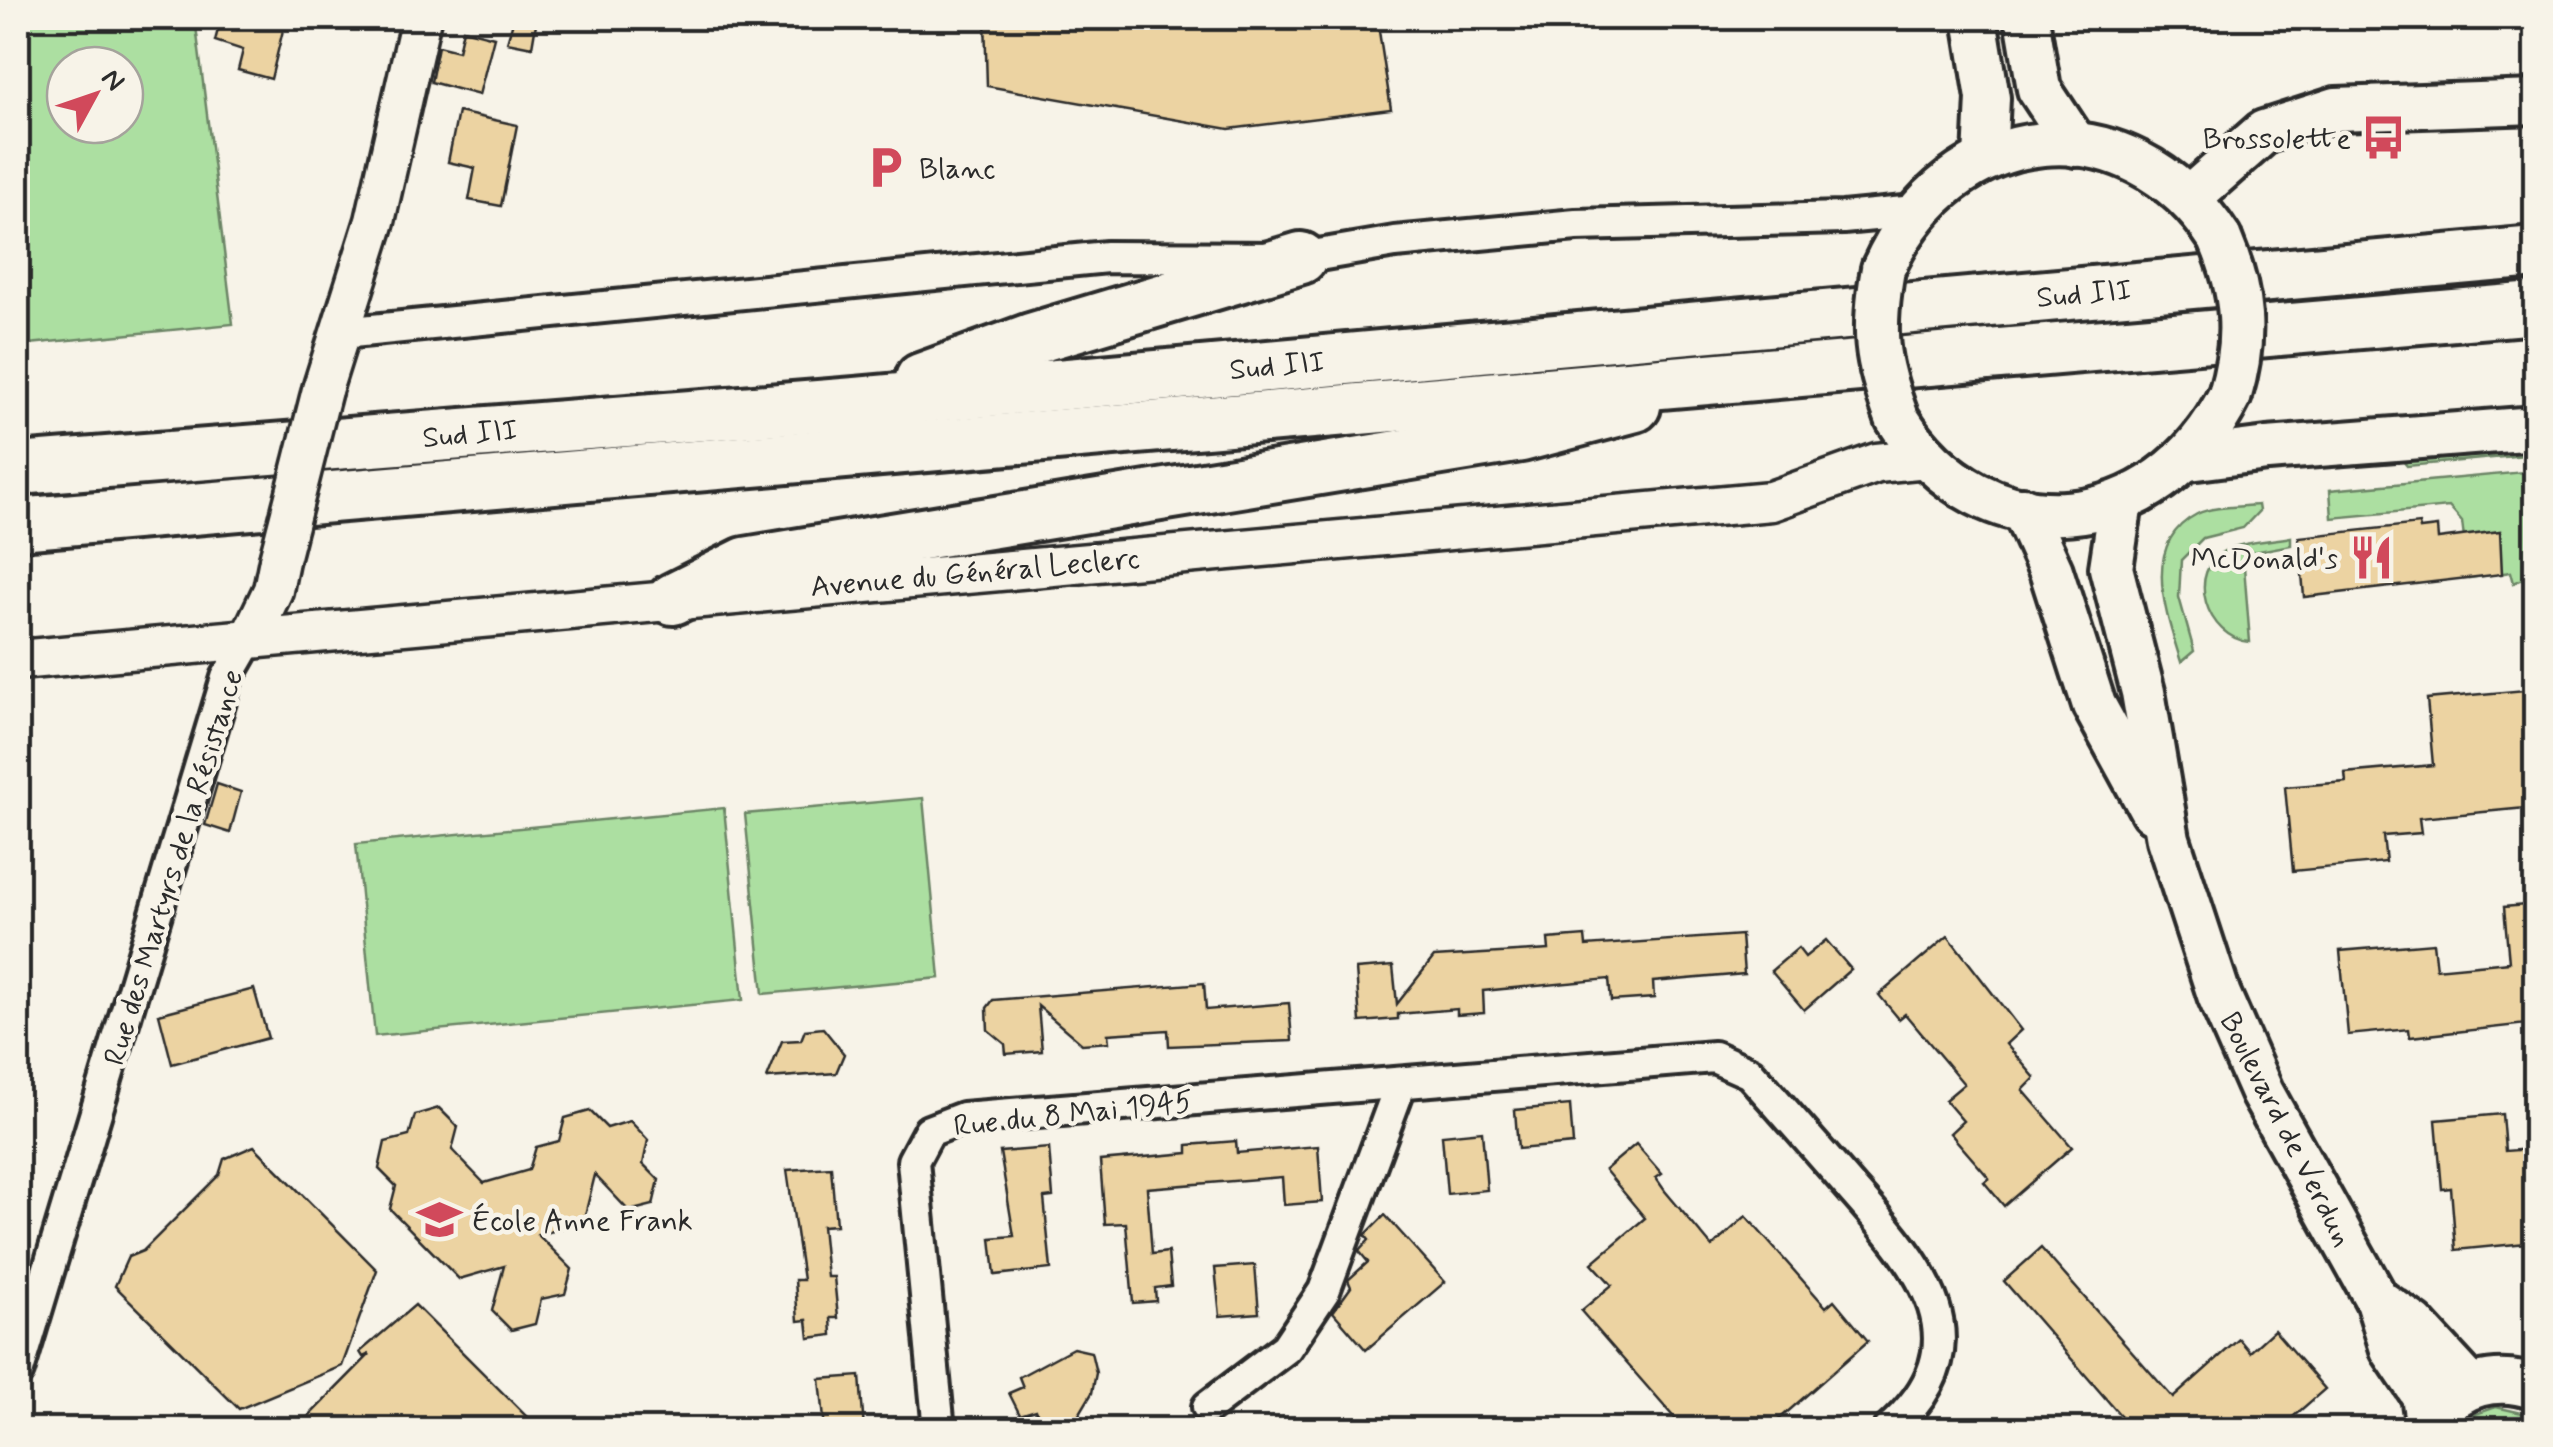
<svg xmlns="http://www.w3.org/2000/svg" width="2553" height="1447" viewBox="0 0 2553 1447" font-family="Mynerve,sans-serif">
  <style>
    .built { fill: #f4e9d3 }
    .green { fill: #acdfa1; stroke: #6c8566; stroke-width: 2.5; fill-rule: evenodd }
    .building { fill: #ecd3a2; stroke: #2b2b2b; stroke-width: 2.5 }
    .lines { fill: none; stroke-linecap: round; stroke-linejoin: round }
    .minor-casing { stroke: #2b2b2b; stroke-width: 38 }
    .tertiary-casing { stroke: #2b2b2b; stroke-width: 45 }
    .secondary-casing { stroke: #2b2b2b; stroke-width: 50 }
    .trunk-casing { stroke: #2b2b2b; stroke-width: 58 }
    .minor { stroke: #f7f3e8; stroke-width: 30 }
    .tertiary { stroke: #f7f3e8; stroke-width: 38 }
    .secondary { stroke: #f7f3e8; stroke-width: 42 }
    .trunk { stroke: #f7f3e8; stroke-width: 50 }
    .tertiary-bridge-casing { stroke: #2b2b2b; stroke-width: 45; stroke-linecap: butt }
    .secondary-bridge-casing { stroke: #2b2b2b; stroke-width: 50; stroke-linecap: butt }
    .tertiary-bridge { stroke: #f7f3e8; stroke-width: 38 }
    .secondary-bridge { stroke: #f7f3e8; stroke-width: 42 }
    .labels { text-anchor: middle; stroke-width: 9; stroke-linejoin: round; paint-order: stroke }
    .poi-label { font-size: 30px; fill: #2b2b2b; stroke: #f7f3e8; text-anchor: end }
    .street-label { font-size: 30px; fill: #2b2b2b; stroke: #f7f3e8 }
  </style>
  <rect width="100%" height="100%" fill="#f7f3e8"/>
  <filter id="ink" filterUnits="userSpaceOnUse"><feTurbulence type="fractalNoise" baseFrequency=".01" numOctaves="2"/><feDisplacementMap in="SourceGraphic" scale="20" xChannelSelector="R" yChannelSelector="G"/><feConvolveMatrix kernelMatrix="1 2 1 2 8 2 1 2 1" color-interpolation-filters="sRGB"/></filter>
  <g filter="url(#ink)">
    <polygon class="built" points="2094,18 2535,18 2536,24 2095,27"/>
    <g class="green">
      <path d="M18,18h177l38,306 -215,21zM125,65v60h-60v-60z"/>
      <polygon points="2535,443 2535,454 2407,466 2398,455"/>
      <polygon points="2535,471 2535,572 2514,583 2511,572 2469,578 2462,522 2449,507 2332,518 2330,490"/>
      <path d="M2258,505l1,6 -16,17 -40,10 -22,22 -2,37 15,54 -13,11c-14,-46 -42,-118 16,-148 16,-8 43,-7 61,-9z"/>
      <path d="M2291,537v8l-48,9 7,88c-43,-3 -67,-72 -22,-93 18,-8 44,-8 63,-12z"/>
      <polygon points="923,798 940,978 763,994 745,814"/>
      <polygon points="724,808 743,1000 375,1036 356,844"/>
      <polygon points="2496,1407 2535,1416 2535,1429 2456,1429 2470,1416"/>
    </g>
    <g class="building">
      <polygon points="221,18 286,18 271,79 238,70 243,50 215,41"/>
      <polygon points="514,18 537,18 532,47 507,42"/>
      <polygon points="985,18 1377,18 1391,109 1229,129 987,86"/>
      <polygon points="463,29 494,37 479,95 431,82 438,46 458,51"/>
      <polygon points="458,112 517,125 501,206 469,200 475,168 448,162"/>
      <polygon points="2419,524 2420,529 2437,527 2438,539 2500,531 2502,574 2304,597 2299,537"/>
      <polygon points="2536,689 2536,807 2419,818 2421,833 2383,836 2386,862 2293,871 2285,787 2346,782 2345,773 2433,765 2427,699"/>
      <polygon points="217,784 241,792 230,833 205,825"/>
      <polygon points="2536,904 2536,1023 2410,1037 2409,1029 2348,1035 2340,951 2433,943 2436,969 2509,962 2504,907"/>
      <polygon points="1741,935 1744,974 1653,982 1654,998 1611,1001 1609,979 1483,991 1484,1013 1457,1015 1457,1009 1398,1014 1398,1019 1360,1022 1356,969 1393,966 1397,1004 1434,957 1549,950 1548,939 1585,936 1586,946"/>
      <polygon points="1948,936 2021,1030 2006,1044 2035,1078 2023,1090 2072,1147 2004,1206 1984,1182 1989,1178 1950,1133 1963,1121 1945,1100 1964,1084 1905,1014 1899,1019 1879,995"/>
      <polygon points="1826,940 1851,969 1804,1010 1771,971 1798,948 1805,957"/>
      <polygon points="1204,983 1206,1010 1289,1003 1292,1041 1169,1046 1168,1030 1108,1034 1109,1042 1082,1044 1038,1006 1042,1051 1006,1054 1005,1044 988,1030 987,1008 993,1000"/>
      <polygon points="254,989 268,1038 172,1064 159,1014"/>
      <polygon points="823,1028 844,1054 836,1073 767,1078 782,1041 801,1040 805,1030"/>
      <polygon points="1570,1105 1573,1144 1518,1149 1515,1110"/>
      <polygon points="439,1108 458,1127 452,1150 484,1183 529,1170 536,1147 559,1141 565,1118 590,1111 607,1128 630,1121 648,1140 643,1164 659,1180 653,1205 629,1211 595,1175 583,1223 538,1235 572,1269 565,1294 541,1299 535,1324 511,1330 492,1311 504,1266 459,1279 390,1209 396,1186 379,1169 385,1142 409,1136 415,1115"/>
      <polygon points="2502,1114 2505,1151 2531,1149 2536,1242 2456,1250 2451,1188 2442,1189 2436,1120"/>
      <polygon points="1482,1131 1487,1190 1447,1194 1442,1135"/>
      <polygon points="1236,1141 1237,1153 1318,1146 1322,1202 1284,1205 1282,1177 1147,1188 1152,1254 1168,1252 1171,1286 1155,1288 1156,1301 1133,1303 1126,1223 1105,1224 1100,1161 1188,1153 1188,1145"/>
      <polygon points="1636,1144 1662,1174 1656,1178 1665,1191 1712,1247 1746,1216 1826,1307 1834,1300 1868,1341 1767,1430 1685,1430 1581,1311 1612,1285 1592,1263 1645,1218 1605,1170"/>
      <polygon points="254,1146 377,1270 342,1366 239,1409 115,1286 128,1257 143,1251 219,1175 224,1159"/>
      <polygon points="1049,1148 1053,1197 1044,1198 1051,1269 995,1275 991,1238 1014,1236 1000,1152"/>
      <polygon points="831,1167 836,1225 822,1226 827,1277 834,1277 838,1318 831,1318 832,1335 809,1338 807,1320 798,1321 795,1280 803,1280 787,1170"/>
      <polygon points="1385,1215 1445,1282 1366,1350 1333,1312 1351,1287 1348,1280 1368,1262 1359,1251 1369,1240 1365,1235"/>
      <polygon points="2041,1248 2173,1398 2239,1339 2250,1352 2274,1330 2325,1389 2278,1430 2133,1430 2004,1281"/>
      <polygon points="1255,1265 1259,1313 1220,1316 1215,1268"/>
      <polygon points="415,1305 540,1430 295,1430 370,1354 363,1357 360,1352"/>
      <polygon points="1073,1348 1091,1352 1096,1373 1092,1393 1070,1430 1044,1430 1036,1410 1020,1415 1009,1393 1023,1387 1019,1377"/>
      <polygon points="860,1376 864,1430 825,1430 820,1379"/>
    </g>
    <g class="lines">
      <defs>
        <g id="minor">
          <polyline points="342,333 1107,257 1301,258 1395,242 1576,225 1843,218 1915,211"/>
          <polyline points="18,1371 227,678 250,638"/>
          <polyline points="1208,1407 1286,1348 1324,1291 1401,1083"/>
          <path d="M939,1430l-26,-269 16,-30 34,-13 751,-61 36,16c34,38 68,77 102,116 67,76 137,153 37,241"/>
        </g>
        <g id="tertiary">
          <polyline points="322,390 375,221 421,18"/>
          <polyline points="250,638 273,590 279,560"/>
          <polyline points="18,660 1771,501 1877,463 1927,458"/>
        </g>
        <g id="secondary">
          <polyline points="1975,18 1988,98 1985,159"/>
          <polyline points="2027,18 2039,89 2076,145"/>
          <polyline points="2189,198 2264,132 2336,109 2536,102"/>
          <path d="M1883,269c67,-151 245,-172 337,-30"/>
          <path d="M1897,418c87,140 263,120 333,-23"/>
          <polyline points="2189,459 2267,449 2536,428"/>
          <polyline points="2121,502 2111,568 2143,692 2168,839 2219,995 2262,1093 2377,1300 2392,1349 2423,1395 2428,1428"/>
          <polyline points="2023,509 2051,571 2094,705 2152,811"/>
          <polyline points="2377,1300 2414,1325 2471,1387"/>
          <path d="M2449,1401c24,-21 57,-24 87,-13"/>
        </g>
        <g id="trunk">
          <polyline points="921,379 1031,339 1301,258"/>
          <polyline points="18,469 856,403 2536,252"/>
          <polyline points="18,524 2536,308"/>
          <polyline points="673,599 745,563 1521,436 1635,406"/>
        </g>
      </defs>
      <use href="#minor" class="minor-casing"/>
      <use href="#tertiary" class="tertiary-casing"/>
      <use href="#secondary" class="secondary-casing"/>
      <use href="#trunk" class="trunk-casing"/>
      <use href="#minor" class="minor"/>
      <use href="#tertiary" class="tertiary"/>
      <use href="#secondary" class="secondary"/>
      <use href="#trunk" class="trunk"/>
      <defs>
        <polyline id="tertiary-bridge" points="279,560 322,390"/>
        <g id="secondary-bridge">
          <path d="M2220,239c23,54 27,99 10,156"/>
          <path d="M1883,269c-11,62 -8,90 14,149"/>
        </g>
      </defs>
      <use href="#tertiary-bridge" class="tertiary-bridge-casing"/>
      <use href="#secondary-bridge" class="secondary-bridge-casing"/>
      <use href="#tertiary-bridge" class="tertiary-bridge"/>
      <use href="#secondary-bridge" class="secondary-bridge"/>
    </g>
  </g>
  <defs>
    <symbol id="bus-bare" viewBox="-9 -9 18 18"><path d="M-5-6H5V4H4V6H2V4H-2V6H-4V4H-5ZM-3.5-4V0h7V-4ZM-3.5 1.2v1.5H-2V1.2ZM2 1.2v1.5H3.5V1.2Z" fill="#d1495b" stroke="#f7f3e8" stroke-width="2.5" paint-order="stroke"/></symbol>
    <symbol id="parking-bare" viewBox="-9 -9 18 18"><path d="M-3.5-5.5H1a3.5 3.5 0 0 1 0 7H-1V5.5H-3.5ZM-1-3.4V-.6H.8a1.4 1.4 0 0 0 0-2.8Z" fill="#d1495b" stroke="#f7f3e8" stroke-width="2.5" paint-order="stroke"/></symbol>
    <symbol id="restaurant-bare" viewBox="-9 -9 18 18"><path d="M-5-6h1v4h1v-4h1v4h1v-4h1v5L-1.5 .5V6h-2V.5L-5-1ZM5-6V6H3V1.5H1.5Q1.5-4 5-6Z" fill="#d1495b" stroke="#f7f3e8" stroke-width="2.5" paint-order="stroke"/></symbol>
    <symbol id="school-bare" viewBox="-9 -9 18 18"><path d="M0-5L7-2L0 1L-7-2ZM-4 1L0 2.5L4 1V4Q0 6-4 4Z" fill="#d1495b" stroke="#f7f3e8" stroke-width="2.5" paint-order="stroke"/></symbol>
  </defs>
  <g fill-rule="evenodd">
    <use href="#bus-bare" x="2352" y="106" width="63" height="63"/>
    <use href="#parking-bare" x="854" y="136" width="63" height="63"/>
    <use href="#restaurant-bare" x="2340" y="526" width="63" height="63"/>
    <use href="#school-bare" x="408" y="1188" width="63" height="63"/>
  </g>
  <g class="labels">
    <g class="poi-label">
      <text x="2351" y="148">Brossolette</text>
      <text x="919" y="178" text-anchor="start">Blanc</text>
      <text x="2338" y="568">McDonald's</text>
      <text x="472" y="1230" text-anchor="start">École Anne Frank</text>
    </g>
    <g class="street-label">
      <text transform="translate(2084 293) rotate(-5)" y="10">Sud III</text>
      <text transform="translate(1277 365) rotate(-5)" y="10">Sud III</text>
      <text transform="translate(470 433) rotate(-5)" y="10">Sud III</text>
      <text transform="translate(975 572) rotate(-5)" y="10">Avenue du Général Leclerc</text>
      <text transform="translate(173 867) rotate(-73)" y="10">Rue des Martyrs de la Résistance</text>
      <text transform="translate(1073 1113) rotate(-6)" y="10">Rue du 8 Mai 1945</text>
      <text transform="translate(2287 1129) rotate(63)" y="10">Boulevard de Verdun</text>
    </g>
  </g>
  <rect width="2553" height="1447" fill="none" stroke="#f7f3e8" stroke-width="60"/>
  <rect x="30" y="30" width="2493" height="1387" fill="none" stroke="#2b2b2b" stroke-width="4" filter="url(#ink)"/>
  <g transform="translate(95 95) rotate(50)"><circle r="48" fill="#f7f3e8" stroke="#a5a39c" stroke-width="2.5"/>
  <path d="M0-8L18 38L0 25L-18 38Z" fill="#d1495b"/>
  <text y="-15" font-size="28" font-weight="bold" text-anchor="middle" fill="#2b2b2b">N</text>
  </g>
</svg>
